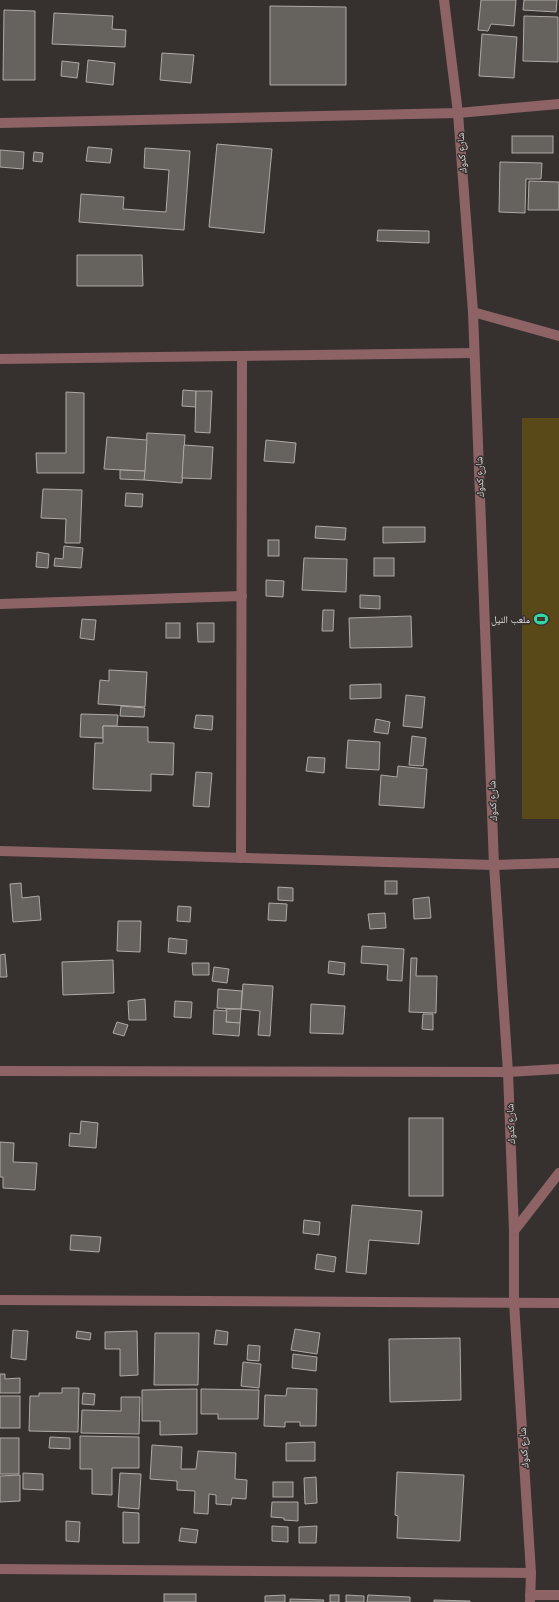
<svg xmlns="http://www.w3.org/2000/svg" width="559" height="1602" viewBox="0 0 559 1602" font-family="Helvetica,'Noto Naskh Arabic',sans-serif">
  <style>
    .green { fill: #594918 }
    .building { fill: #66625e; stroke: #afaaa6 }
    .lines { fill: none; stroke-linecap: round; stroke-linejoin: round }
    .minor { stroke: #8d6366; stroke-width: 10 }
    .labels { text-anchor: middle; stroke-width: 3; stroke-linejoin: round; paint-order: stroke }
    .street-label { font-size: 10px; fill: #e2dfde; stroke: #36312f }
    .poi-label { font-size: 10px; fill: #e2dfde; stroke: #36312f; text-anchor: end }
  </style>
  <rect width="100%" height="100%" fill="#36312f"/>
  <rect class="green" x="522" y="418" width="37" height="401"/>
  <g class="building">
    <polygon points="481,0 516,0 514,26 491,24 488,31 478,30"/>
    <polygon points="524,0 557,0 556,12 523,10"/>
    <polygon points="270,6 346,7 346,85 270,85"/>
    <polygon points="4,10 35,11 35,80 3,80"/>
    <polygon points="54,13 113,16 112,29 126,30 125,47 52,44"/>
    <polygon points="524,16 558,17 558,62 523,61"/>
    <polygon points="482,34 517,37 514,78 479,76"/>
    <polygon points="162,53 194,55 191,83 160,80"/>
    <polygon points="88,60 115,63 113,85 86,82"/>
    <polygon points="62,61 79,63 77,78 61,76"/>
    <rect x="512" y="136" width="41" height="17"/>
    <polygon points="217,144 272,149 264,233 209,227"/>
    <polygon points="88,147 112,149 110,163 86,161"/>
    <polygon points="145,148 190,151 184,230 79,222 81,194 124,197 123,209 166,212 169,170 144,168"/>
    <polygon points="0,150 24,152 23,169 0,167"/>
    <polygon points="34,152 43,153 42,162 33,161"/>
    <polygon points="500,162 542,163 541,179 526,179 525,213 499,212"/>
    <polygon points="529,181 559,182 559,210 528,210"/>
    <polygon points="378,230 429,231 429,243 377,241"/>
    <polygon points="77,255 142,255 143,286 77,286"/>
    <polygon points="183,390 196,391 196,407 182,406"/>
    <polygon points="196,391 212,391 210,433 195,432"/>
    <polygon points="66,392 84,393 84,473 37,473 36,453 66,453"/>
    <polygon points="147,433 185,435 182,483 144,480"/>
    <polygon points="107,437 147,440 145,471 104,469"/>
    <polygon points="266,440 296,443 294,463 264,461"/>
    <polygon points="184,445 213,447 211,479 182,478"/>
    <polygon points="120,470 145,471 144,480 120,479"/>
    <polygon points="43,489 82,490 80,543 65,543 66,519 41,518"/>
    <polygon points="126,493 143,494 142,507 125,506"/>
    <polygon points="316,526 346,528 345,540 315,538"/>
    <polygon points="383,527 425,527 425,542 383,543"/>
    <rect x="268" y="540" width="11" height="16"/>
    <polygon points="64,546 83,548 81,568 54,566 55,558 63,559"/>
    <polygon points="37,552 49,554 48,568 36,567"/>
    <polygon points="304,558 347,559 346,592 302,590"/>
    <rect x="374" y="558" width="20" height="18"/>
    <polygon points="266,580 284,581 283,597 266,596"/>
    <polygon points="360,595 380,596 380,609 360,608"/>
    <polygon points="323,610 334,610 333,631 322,631"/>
    <polygon points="411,616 412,647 350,648 349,618"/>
    <polygon points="82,619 96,620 94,640 80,638"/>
    <rect x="166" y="623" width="14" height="15"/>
    <polygon points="197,623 214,623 214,642 198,642"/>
    <polygon points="109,670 147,672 145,707 98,704 100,680 109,681"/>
    <polygon points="381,684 381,698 350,699 350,685"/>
    <polygon points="406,695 425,697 422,728 403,726"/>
    <polygon points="121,706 145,708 144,717 120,716"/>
    <polygon points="81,714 118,715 117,726 103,726 103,738 80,737"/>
    <polygon points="196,715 213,716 212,730 194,728"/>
    <polygon points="376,719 390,722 388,734 374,732"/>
    <polygon points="103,726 148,727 148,742 174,743 173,775 151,774 151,791 93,789 95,743 103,743"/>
    <polygon points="412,736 426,738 423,766 409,765"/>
    <polygon points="348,740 380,742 379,770 346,768"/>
    <polygon points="308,757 325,758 324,773 306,771"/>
    <polygon points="398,766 427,769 424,808 379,805 381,775 397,777"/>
    <polygon points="196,772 212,773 209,807 193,806"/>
    <rect x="385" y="881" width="12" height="13"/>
    <polygon points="21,883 22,898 39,896 41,920 13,922 10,884"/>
    <polygon points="278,887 293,888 293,901 278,900"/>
    <polygon points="429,897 431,918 414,919 413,899"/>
    <polygon points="269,903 287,904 286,921 268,920"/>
    <polygon points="178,906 191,907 190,922 177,921"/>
    <polygon points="385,913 386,928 370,929 368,914"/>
    <polygon points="118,921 141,921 140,952 117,951"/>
    <polygon points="169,938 187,940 186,954 168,952"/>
    <polygon points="362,946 404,949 402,981 387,980 388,965 361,963"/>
    <polygon points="5,954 7,977 0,977 0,955"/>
    <polygon points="411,958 417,958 416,976 437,976 436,1013 409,1012"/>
    <polygon points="113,960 114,993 63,995 62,962"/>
    <polygon points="329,961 345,963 344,975 328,973"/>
    <polygon points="192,963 209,963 209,975 193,975"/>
    <polygon points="214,967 229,969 227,983 212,981"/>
    <polygon points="243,984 273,986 270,1036 258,1035 260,1011 241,1009"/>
    <polygon points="218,989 242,991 241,1009 217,1008"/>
    <polygon points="145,999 146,1020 129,1020 128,1001"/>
    <polygon points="175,1001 192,1002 191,1018 174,1017"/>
    <polygon points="311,1004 345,1006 343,1034 310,1033"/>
    <polygon points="226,1009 241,1009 240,1023 226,1022"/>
    <polygon points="214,1010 227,1011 226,1022 240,1023 239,1036 213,1034"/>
    <polygon points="423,1014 433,1014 433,1030 422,1029"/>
    <polygon points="117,1022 128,1025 124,1036 113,1033"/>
    <rect x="409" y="1118" width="34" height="78"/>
    <polygon points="81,1121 98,1123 96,1148 69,1146 70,1133 80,1134"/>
    <polygon points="0,1142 14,1143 13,1162 37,1163 35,1190 3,1188 3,1177 0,1177"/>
    <polygon points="352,1205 422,1211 419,1244 369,1240 366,1274 346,1272"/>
    <polygon points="304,1220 320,1222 319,1235 303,1233"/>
    <polygon points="71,1235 101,1237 99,1252 70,1250"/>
    <polygon points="317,1254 336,1257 334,1272 315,1269"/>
    <polygon points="295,1329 320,1333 317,1354 291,1350"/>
    <polygon points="13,1330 28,1331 26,1360 11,1358"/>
    <polygon points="216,1330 228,1332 227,1345 214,1344"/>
    <polygon points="77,1331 91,1333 90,1340 76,1338"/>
    <polygon points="137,1331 138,1375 120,1376 120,1349 105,1349 105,1332"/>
    <polygon points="155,1333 199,1333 198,1385 154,1385"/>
    <polygon points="460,1338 461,1400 390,1402 389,1339"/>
    <polygon points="248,1345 260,1346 259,1361 247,1360"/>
    <polygon points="293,1354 317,1357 316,1371 292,1368"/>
    <polygon points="243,1362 261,1364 259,1388 241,1386"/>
    <polygon points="0,1374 5,1374 5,1379 20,1378 20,1393 0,1393"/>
    <polygon points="62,1388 79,1388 78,1432 29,1431 30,1396 39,1396 39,1393 62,1393"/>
    <polygon points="287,1388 317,1389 316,1426 300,1426 300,1422 285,1422 285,1427 264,1426 265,1395 286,1396"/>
    <polygon points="197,1389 197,1434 160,1435 160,1421 142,1421 142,1390"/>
    <polygon points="201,1389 259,1390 258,1419 218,1419 218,1414 201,1414"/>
    <polygon points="83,1393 95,1394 94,1405 82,1404"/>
    <rect x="0" y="1396" width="20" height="32"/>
    <polygon points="121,1397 140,1397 139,1434 81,1433 82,1410 121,1411"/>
    <polygon points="80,1436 139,1437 139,1468 112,1468 112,1495 92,1494 92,1469 80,1469"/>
    <polygon points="50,1437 70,1438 70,1449 49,1448"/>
    <rect x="0" y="1438" width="19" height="36"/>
    <polygon points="315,1442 315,1461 286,1461 286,1443"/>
    <polygon points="152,1445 182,1447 181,1469 196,1469 198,1451 236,1453 235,1479 247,1480 246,1499 232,1498 231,1505 216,1504 216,1495 209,1494 208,1514 194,1513 195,1491 177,1490 177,1481 150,1479"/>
    <polygon points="397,1472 464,1475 460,1541 397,1538 398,1516 395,1515"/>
    <polygon points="23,1473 43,1474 43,1490 23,1489"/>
    <polygon points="120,1473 141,1474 139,1509 118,1507"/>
    <polygon points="20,1475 20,1501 0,1502 0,1476"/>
    <polygon points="316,1477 317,1503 305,1504 304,1478"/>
    <rect x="273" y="1482" width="20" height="15"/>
    <polygon points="272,1502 298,1502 298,1521 284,1520 284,1518 271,1517"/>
    <polygon points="123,1512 139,1513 139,1543 123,1543"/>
    <polygon points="66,1521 80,1522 79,1542 66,1541"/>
    <polygon points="272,1526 288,1527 288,1542 272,1541"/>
    <polygon points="317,1526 316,1543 299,1543 299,1527"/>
    <polygon points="181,1528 198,1530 196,1543 179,1541"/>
    <rect x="164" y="1594" width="32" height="8"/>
    <polygon points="285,1595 285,1602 265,1602 265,1596"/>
    <rect x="330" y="1595" width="9" height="7"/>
    <polygon points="346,1595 364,1596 364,1602 346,1602"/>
    <polygon points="368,1595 410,1597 410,1602 367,1602"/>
    <polygon points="290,1599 324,1600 323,1602 290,1602"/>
    <polygon points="434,1600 470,1601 470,1602 434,1602"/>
  </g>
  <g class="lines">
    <g class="minor">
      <polyline points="444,0 458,113 473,312 494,865 508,1072 514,1231 514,1302 531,1573 530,1602"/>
      <polyline points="0,123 458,113 559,104"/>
      <polyline points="473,312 559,336"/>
      <polyline points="0,359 474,353"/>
      <polyline points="0,604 242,596"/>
      <polyline points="0,851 494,865 559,863"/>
      <polyline points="241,858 242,357"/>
      <polyline points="0,1071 508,1072 559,1069"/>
      <polyline points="514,1231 559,1173"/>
      <polyline points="0,1300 559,1303"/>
      <polyline points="0,1569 531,1573"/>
      <polyline points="530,1595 559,1595"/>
    </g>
  </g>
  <defs>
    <symbol id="stadium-bare" viewBox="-9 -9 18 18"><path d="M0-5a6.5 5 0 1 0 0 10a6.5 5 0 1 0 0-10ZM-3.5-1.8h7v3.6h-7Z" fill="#37d4a6" stroke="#36312f" stroke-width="2.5" paint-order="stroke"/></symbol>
  </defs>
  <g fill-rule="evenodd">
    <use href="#stadium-bare" x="531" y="609" width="20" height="20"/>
  </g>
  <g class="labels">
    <g class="street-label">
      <text transform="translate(461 153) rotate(-94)" y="4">شارع كدوك</text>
      <text transform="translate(479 477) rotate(-92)" y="4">شارع كدوك</text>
      <text transform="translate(492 801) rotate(-92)" y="4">شارع كدوك</text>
      <text transform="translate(510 1124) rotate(-92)" y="4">شارع كدوك</text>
      <text transform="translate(523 1448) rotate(-94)" y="4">شارع كدوك</text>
    </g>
    <g class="poi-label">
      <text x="530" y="623">ملعب النيل</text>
    </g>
  </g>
</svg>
